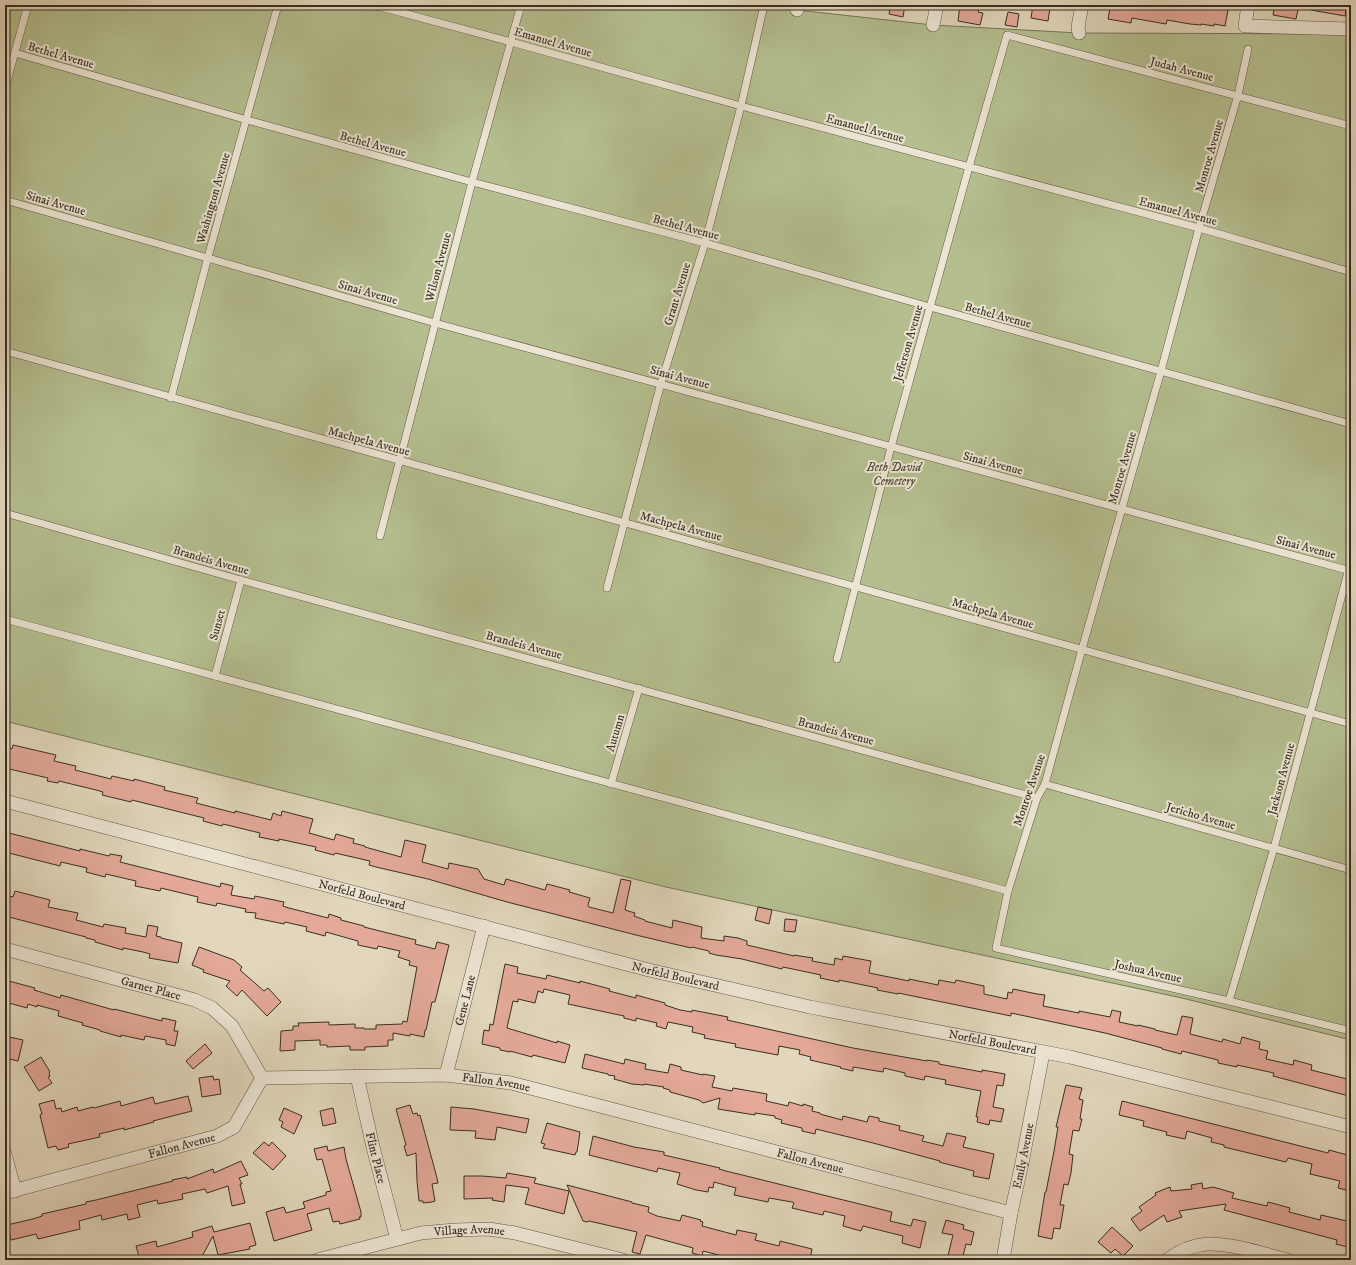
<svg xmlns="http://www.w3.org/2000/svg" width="1356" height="1265" viewBox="0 0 1356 1265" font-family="'IM FELL DW Pica',serif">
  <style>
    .green { fill: #b4be8f; stroke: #76765a }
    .building { fill: #e4a999; stroke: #382e24 }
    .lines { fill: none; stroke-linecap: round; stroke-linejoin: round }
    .lane-casing { stroke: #62584a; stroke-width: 8 }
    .street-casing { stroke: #62584a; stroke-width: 14 }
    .lane { stroke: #ece5d3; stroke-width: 7 }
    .street { stroke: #ece5d3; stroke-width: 13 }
    .labels { text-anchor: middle; stroke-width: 4; stroke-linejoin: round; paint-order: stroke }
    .street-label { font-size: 12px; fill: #382e24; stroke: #ece5d3 }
    .park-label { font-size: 12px; font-style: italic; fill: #514b39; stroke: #ece5d3 }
  </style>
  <rect width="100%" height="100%" fill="#e2d7bc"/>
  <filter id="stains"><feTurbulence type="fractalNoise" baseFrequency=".005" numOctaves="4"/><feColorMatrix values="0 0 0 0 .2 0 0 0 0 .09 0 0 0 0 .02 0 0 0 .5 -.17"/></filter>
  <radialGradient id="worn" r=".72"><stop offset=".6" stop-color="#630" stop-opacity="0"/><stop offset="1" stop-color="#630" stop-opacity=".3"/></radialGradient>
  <polygon class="green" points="5,5 786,5 797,10 933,25 1079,33 1351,34 1351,1040 1182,998 666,887 5,721"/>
  <g class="building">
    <polygon points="891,5 905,5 903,17 889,14"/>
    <polygon points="960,5 979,8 978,12 983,13 980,25 958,21"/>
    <polygon points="1033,5 1050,8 1048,21 1031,18"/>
    <polygon points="1112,5 1229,5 1225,26 1214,24 1214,26 1201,24 1201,25 1190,24 1167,20 1166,24 1132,18 1131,23 1108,19 1110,8 1112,8"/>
    <polygon points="1275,5 1299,5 1296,19 1273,15"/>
    <polygon points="1312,5 1347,5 1345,16 1311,10"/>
    <polygon points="1008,12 1019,14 1017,27 1005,25"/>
    <polygon points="13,745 56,755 54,761 76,766 75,770 111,779 112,776 134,781 134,779 165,787 164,790 198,798 196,803 235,813 235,811 271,820 273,813 281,816 282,811 313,819 309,833 334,840 336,834 354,839 353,843 365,846 365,847 401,857 405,840 426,845 422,862 448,869 449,863 478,869 484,879 504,885 506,879 545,890 547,884 570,890 569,892 590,898 588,905 589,907 613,913 621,879 631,881 625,910 635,913 634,916 645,920 645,921 672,928 673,920 702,927 701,938 724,941 724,936 738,938 747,941 747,945 794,956 794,955 813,958 812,961 834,965 835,958 842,960 843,956 871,961 869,973 909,981 909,979 938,985 939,980 955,983 956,980 984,986 984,994 1007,999 1008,992 1012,993 1013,989 1037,994 1045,995 1043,1006 1079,1013 1079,1011 1110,1017 1112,1010 1121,1012 1119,1022 1138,1026 1138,1025 1155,1029 1155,1030 1177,1035 1182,1016 1193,1018 1190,1034 1222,1042 1223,1039 1240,1044 1242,1037 1260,1042 1259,1049 1268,1051 1266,1059 1293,1065 1294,1060 1312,1065 1311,1070 1351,1080 1349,1096 1273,1076 1274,1073 1237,1065 1237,1067 1218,1063 1218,1060 1182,1051 1181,1054 1162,1049 1162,1048 1105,1033 1011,1013 1011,1016 898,993 898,994 877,990 878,988 839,980 839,982 820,978 821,975 783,967 782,969 742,959 716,955 709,953 709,951 692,947 691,948 640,936 507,902 428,879 376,867 369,865 370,861 335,853 334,855 315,850 316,847 279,839 279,841 259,837 260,833 223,824 222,826 203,821 204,818 132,800 131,802 102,795 103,792 96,790 59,781 58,783 47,781 48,778 5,768 5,747 12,749"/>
    <polygon points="5,832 80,851 80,849 109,856 110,854 122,856 120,862 220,887 221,883 233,886 231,895 254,899 255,896 284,902 283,906 289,908 328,918 329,914 341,918 341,920 364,926 364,927 416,940 415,944 435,949 437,942 449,945 435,1002 432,1002 426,1030 425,1030 424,1037 410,1034 410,1036 393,1033 393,1040 388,1040 388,1046 365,1047 365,1050 350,1050 350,1046 327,1047 327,1045 320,1045 320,1040 295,1041 295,1050 280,1051 281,1031 293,1030 293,1026 299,1026 298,1023 329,1022 329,1025 355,1024 355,1028 364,1028 364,1029 376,1029 376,1025 402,1024 403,1021 407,1022 417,967 409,965 410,961 398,957 400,951 378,946 377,949 358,945 358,941 326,932 325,936 306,931 307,927 285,922 284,924 255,918 256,913 245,912 246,909 217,903 216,906 197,902 198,897 161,888 160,891 135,886 136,881 106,874 105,877 86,872 87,868 61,862 60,866 5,852"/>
    <polygon points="15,891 50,900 48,907 78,913 76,920 103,927 104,924 126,928 125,933 146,937 148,925 158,927 156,936 161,937 161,938 182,943 178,963 149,958 150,954 143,952 123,948 123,950 95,942 95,940 86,938 86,937 5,916 5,895 13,897"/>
    <polygon points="758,907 772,910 769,924 755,920"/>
    <polygon points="785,919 797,920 795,932 784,931"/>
    <polygon points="199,947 234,960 242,967 240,970 264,991 268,988 281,1002 267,1016 242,990 237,996 226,986 230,981 203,972 204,970 192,965"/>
    <polygon points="505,964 518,967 517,973 546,979 547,975 580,983 580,981 610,989 609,991 636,998 636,995 665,1003 665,1005 680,1010 692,1012 692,1010 728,1017 727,1020 853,1048 927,1061 927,1060 939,1062 939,1064 982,1072 982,1070 1005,1074 1003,1086 997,1085 993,1107 1004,1109 1001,1122 990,1120 989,1125 977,1122 978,1117 976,1117 981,1091 945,1084 946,1080 925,1076 924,1080 905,1076 905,1073 884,1068 883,1072 853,1067 853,1071 840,1068 841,1067 810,1060 811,1057 799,1054 800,1050 779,1046 778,1055 735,1047 736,1044 704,1038 705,1035 692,1032 693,1027 668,1022 666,1029 656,1026 657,1023 636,1018 636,1021 624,1018 624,1016 568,1004 570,995 544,989 543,993 538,991 535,1003 518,999 518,1002 513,1001 507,1028 557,1043 557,1041 570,1045 565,1063 533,1055 532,1057 510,1051 510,1052 500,1050 500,1048 482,1044 484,1030 489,1031 490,1024 493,1025"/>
    <polygon points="5,980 35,988 34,990 60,998 61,995 114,1010 114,1009 162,1021 162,1018 176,1021 174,1031 178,1031 175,1046 166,1044 166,1040 145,1036 144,1040 121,1035 121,1037 100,1031 100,1030 82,1025 83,1023 58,1016 59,1011 37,1005 37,1007 28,1004 27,1008 5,1002"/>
    <polygon points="5,1036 23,1040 18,1061 5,1058"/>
    <polygon points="205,1044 212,1053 193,1069 186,1061"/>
    <polygon points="585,1054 624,1064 625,1059 646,1064 645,1069 668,1073 670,1064 681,1067 681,1070 703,1075 703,1074 715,1076 712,1087 732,1091 733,1088 767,1094 766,1101 788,1106 789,1102 803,1106 803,1104 813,1107 812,1111 820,1113 820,1114 842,1120 843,1116 867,1122 869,1116 879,1118 879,1121 900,1126 899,1130 924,1136 922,1141 943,1146 947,1133 966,1137 963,1147 994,1154 989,1179 973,1176 974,1171 939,1162 940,1161 873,1143 816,1129 815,1134 802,1131 802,1128 781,1123 782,1120 775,1118 775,1116 755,1113 755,1115 718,1109 720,1098 703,1103 699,1100 670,1092 670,1090 663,1088 664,1087 644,1084 644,1085 632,1084 614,1079 615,1076 608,1075 608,1074 582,1068"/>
    <polygon points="41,1057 50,1072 49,1073 50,1076 48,1077 52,1083 39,1091 24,1067"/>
    <polygon points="213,1076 214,1080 219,1079 221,1094 202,1097 199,1078"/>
    <polygon points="1066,1085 1082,1088 1079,1099 1083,1100 1080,1119 1082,1119 1079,1131 1073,1130 1069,1154 1073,1155 1071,1173 1068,1185 1064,1184 1060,1205 1064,1205 1060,1229 1054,1228 1052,1239 1038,1236 1045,1192 1046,1192 1054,1151 1058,1127 1056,1127"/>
    <polygon points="188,1096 192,1111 153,1121 154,1122 124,1130 124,1128 99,1134 100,1137 68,1144 69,1147 58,1150 56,1146 48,1148 40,1115 42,1114 39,1104 54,1100 56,1109 61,1108 62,1112 77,1107 78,1111 93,1107 94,1108 120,1101 121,1106 153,1097 155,1104"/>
    <polygon points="1122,1101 1328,1153 1329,1150 1351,1156 1351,1191 1338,1188 1340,1181 1310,1174 1312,1164 1288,1158 1286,1162 1224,1147 1224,1145 1211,1142 1212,1138 1187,1131 1185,1139 1166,1135 1167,1132 1143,1126 1144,1121 1119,1115"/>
    <polygon points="410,1105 413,1114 417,1113 418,1116 420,1115 437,1178 438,1183 432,1184 435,1201 432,1202 423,1203 423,1201 419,1201 417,1181 416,1153 407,1156 404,1146 406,1145 396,1109"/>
    <polygon points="451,1107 474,1109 529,1119 526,1133 497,1127 495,1140 475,1138 476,1131 450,1130"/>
    <polygon points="284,1108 302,1116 294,1134 281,1127 283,1122 279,1120"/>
    <polygon points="333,1108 336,1123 323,1126 320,1111"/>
    <polygon points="547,1123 580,1132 577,1152 576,1152 575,1155 543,1148 545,1144 541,1143"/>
    <polygon points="593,1136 634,1147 664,1152 664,1155 720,1168 719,1169 726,1171 892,1212 890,1221 911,1226 913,1219 926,1222 920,1248 902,1243 903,1236 863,1226 861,1231 843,1226 845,1216 824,1211 823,1215 809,1212 792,1208 794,1203 792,1202 769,1198 768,1202 734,1195 736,1188 714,1182 713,1188 709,1187 708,1192 696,1190 677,1184 680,1173 658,1168 657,1172 589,1155"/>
    <polygon points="264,1142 269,1146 272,1142 286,1156 273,1170 253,1153"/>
    <polygon points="327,1146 328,1151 344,1147 346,1159 361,1212 361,1217 359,1217 360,1219 340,1224 339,1221 333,1222 329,1208 307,1214 312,1230 274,1241 266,1212 284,1207 286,1213 305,1208 303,1202 326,1195 326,1192 331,1191 322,1159 317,1160 314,1149"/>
    <polygon points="241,1161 248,1175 239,1178 242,1184 240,1184 245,1203 232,1206 228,1186 207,1193 205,1189 182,1194 183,1199 158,1204 157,1200 137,1205 140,1217 128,1220 127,1214 102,1220 101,1215 79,1221 80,1229 38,1239 36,1234 11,1240 7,1225 33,1219 42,1216 42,1214 86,1204 86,1202 96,1200 173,1181 172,1180 187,1177 187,1179 213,1169 214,1173"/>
    <polygon points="507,1173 536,1178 534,1183 569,1191 564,1214 525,1204 529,1188 506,1185 504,1202 492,1200 493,1198 464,1199 464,1176 482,1176 506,1178"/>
    <polygon points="1202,1183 1203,1189 1213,1187 1234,1193 1232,1198 1267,1206 1268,1202 1290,1208 1289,1212 1320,1220 1321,1215 1351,1222 1351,1248 1336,1244 1337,1240 1224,1210 1226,1204 1179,1211 1182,1217 1167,1222 1164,1215 1140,1231 1131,1219 1142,1211 1139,1207 1156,1195 1155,1193 1170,1187 1171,1191 1192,1189 1191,1185"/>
    <polygon points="567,1185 632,1202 632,1203 649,1207 648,1212 657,1216 680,1221 682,1215 701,1220 700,1221 703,1222 702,1226 736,1235 737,1230 757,1234 755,1240 779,1246 780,1241 812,1249 810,1260 738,1260 703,1251 702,1256 692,1253 693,1248 646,1235 640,1254 632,1252 637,1232 589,1221 587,1222 583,1221"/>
    <polygon points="946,1220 964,1225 963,1229 974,1232 971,1245 966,1244 962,1260 947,1260 953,1235 942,1233"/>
    <polygon points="250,1223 256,1245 249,1247 250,1249 218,1255 213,1236 200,1260 140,1260 136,1246 156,1241 157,1247 193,1237 192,1232 212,1226 214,1232"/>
    <polygon points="1112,1227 1133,1246 1123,1256 1115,1249 1111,1253 1098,1242"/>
  </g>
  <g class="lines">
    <defs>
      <g id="lane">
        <polyline points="373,5 511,42 741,106 1199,228 1351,272"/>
        <polyline points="1248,49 1238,95 1199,228 1161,371 1082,649 1045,784 1037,798 1008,891 996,948 1229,1001 1351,1031"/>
        <polyline points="15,53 247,120 472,182 705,243 930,307 1351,424"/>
        <polyline points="5,88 28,5"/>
        <polyline points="5,200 435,323 1351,571"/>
        <polyline points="5,351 1351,724"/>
        <polyline points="171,398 208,257 278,5"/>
        <polyline points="5,513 241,580 1037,798"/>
        <polyline points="380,536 472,182 521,5"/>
        <polyline points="607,588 661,383 705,243 741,106 764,5"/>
        <polyline points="5,619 1008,891"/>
        <polyline points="837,659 891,447 969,167 1007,35 1351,126"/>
        <polyline points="215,676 241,580"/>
        <polyline points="611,784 639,688"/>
        <polyline points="1045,784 1351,870"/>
        <polyline points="1229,1001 1274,848 1351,561"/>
      </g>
      <g id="street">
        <polyline points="1248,5 1245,26 1351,29"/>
        <polyline points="797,10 798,5"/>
        <polyline points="933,25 937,5"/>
        <polyline points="1079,33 1078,27 1082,5"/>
        <path id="s1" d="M5,801l644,169 161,37 260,50 281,70"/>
        <path id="s2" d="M5,949l190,51 17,8 20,18 30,52"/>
        <path id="s3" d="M446,1075l38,-149"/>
        <path id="s4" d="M357,1076l16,71 24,92"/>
        <polyline points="5,1154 15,1191"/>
        <path id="s5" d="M5,1193l212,-57 17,-9 28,-49 184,-3 65,8 500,130"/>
        <path id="s6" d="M317,1260l104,-27 34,-3 34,-1 26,4 108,27"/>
        <path id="s7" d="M1003,1260l8,-47 11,-50 21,-110"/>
        <path d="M1167,1260c11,-8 26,-15 40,-16 24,-1 57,10 81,16"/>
      </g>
    </defs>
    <use href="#lane" class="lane-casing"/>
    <use href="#street" class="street-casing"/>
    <use href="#lane" class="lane"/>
    <use href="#street" class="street"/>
  </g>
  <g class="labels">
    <g class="street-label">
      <text transform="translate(553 42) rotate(16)" y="4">Emanuel Avenue</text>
      <text transform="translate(61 55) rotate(16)" y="4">Bethel Avenue</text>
      <text transform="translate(1182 69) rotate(15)" y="4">Judah Avenue</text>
      <text transform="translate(865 128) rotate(15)" y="4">Emanuel Avenue</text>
      <text transform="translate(373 144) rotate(15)" y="4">Bethel Avenue</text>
      <text transform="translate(1209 156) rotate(-74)" y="4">Monroe Avenue</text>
      <text transform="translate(213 198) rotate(-74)" y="4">Washington Avenue</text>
      <text transform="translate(56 203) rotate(16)" y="4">Sinai Avenue</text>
      <text transform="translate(1178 211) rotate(15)" y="4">Emanuel Avenue</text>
      <text transform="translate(686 227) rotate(15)" y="4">Bethel Avenue</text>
      <text transform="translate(438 267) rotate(-75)" y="4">Wilson Avenue</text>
      <text transform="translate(368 292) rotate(16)" y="4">Sinai Avenue</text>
      <text transform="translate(677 294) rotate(-73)" y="4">Grant Avenue</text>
      <text transform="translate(998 315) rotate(15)" y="4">Bethel Avenue</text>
      <text transform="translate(908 343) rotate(-74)" y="4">Jefferson Avenue</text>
      <text transform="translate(680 377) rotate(15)" y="4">Sinai Avenue</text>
      <text transform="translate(369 441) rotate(15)" y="4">Machpela Avenue</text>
      <text transform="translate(993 463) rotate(15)" y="4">Sinai Avenue</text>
      <text transform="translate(1122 468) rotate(-74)" y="4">Monroe Avenue</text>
      <text transform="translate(681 526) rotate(15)" y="4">Machpela Avenue</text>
      <text transform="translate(1306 547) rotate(15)" y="4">Sinai Avenue</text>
      <text transform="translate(211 560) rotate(16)" y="4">Brandeis Avenue</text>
      <text transform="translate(993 613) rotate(16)" y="4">Machpela Avenue</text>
      <text transform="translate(217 625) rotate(-75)" y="4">Sunset</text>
      <text transform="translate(524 645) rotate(15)" y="4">Brandeis Avenue</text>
      <text transform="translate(836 731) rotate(15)" y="4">Brandeis Avenue</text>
      <text transform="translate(615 733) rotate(-73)" y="4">Autumn</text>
      <text transform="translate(1281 779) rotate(-75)" y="4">Jackson Avenue</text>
      <text transform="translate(1029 790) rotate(-71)" y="4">Monroe Avenue</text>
      <text transform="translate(1201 816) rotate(16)" y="4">Jericho Avenue</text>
      <text dy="4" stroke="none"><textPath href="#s1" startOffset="369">Norfeld Boulevard</textPath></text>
      <text transform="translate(1148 971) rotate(13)" y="4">Joshua Avenue</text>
      <text dy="4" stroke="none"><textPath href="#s1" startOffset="693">Norfeld Boulevard</textPath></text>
      <text dy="4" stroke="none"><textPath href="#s2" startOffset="151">Garnet Place</textPath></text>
      <text dy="4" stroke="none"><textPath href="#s3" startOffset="77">Gene Lane</textPath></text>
      <text dy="4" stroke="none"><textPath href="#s1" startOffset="1017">Norfeld Boulevard</textPath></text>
      <text dy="4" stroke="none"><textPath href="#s5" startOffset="530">Fallon Avenue</textPath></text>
      <text dy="4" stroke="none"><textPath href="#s5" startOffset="183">Fallon Avenue</textPath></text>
      <text dy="4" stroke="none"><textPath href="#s7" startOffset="106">Emily Avenue</textPath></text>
      <text dy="4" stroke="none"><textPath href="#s4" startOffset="84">Flint Place</textPath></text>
      <text dy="4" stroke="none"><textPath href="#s5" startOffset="854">Fallon Avenue</textPath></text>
      <text dy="4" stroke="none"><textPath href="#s6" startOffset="156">Village Avenue</textPath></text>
    </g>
    <g class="park-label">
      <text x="894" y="471">Beth David<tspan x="894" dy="14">Cemetery</tspan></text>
    </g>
  </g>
  <rect width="1356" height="1265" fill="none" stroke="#e2d7bc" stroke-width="20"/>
  <rect x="6" y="6" width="1344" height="1253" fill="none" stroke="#382e24" stroke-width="2"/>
  <rect x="10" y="10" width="1336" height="1245" fill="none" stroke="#382e24"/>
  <rect width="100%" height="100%" filter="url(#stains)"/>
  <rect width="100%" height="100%" fill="url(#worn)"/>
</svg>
